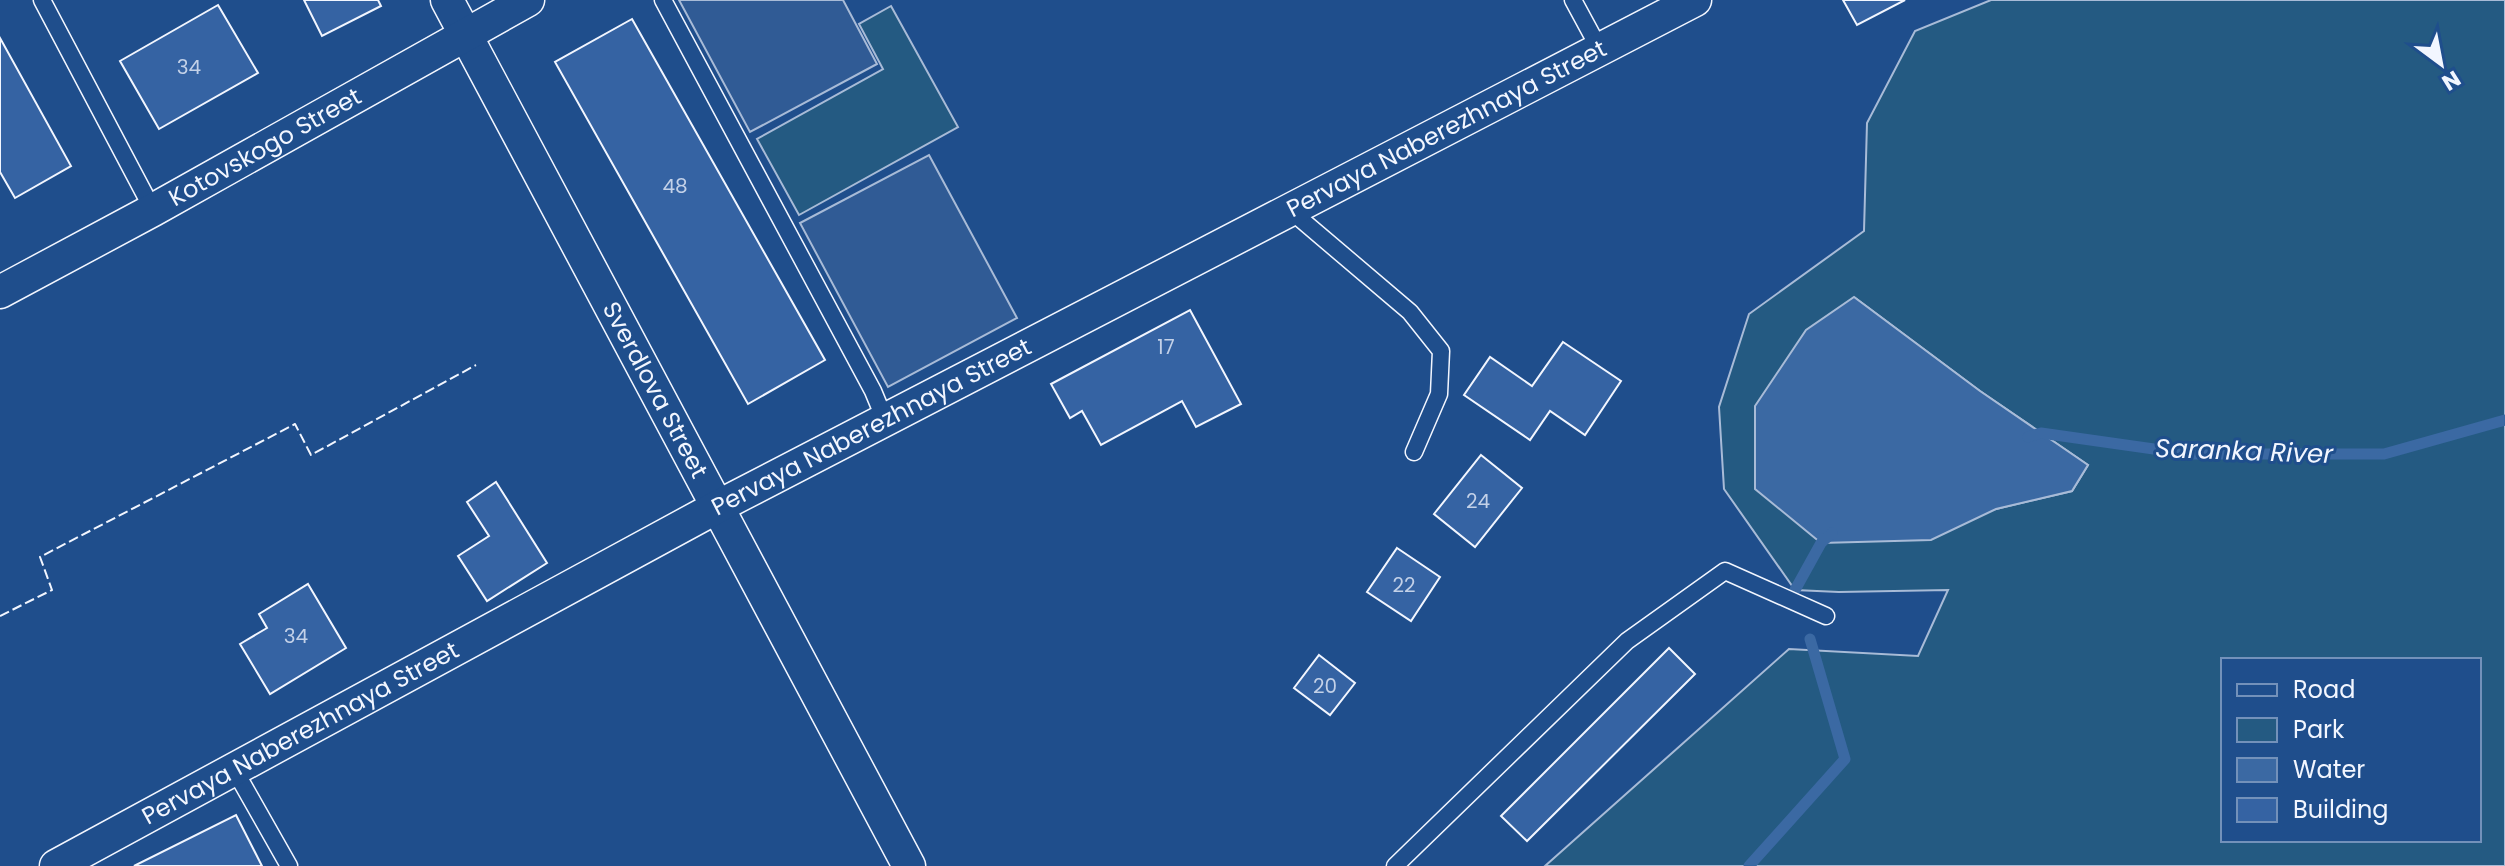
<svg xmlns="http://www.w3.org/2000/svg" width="2505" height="866" viewBox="0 0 2505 866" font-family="Poppins,sans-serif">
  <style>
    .green { fill: #245a82; stroke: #a8bbd7; stroke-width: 2; fill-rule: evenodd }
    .parking { fill: #305b95; stroke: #a8bbd7; stroke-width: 2 }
    .water { fill: #3b69a3; stroke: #a8bbd7; stroke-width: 2 }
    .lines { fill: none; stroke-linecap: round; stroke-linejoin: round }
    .stream { stroke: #3b69a3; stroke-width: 11 }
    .building { fill: #3563a3; stroke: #f2f6ff; stroke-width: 2 }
    .lane-casing { stroke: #f2f6ff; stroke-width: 19 }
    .street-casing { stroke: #f2f6ff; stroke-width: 35 }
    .lane { stroke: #1f4e8c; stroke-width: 16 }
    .street { stroke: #1f4e8c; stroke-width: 32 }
    .fence { stroke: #f2f6ff; stroke-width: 2; stroke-dasharray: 10 4; stroke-linecap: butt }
    .labels { text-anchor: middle; stroke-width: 6; stroke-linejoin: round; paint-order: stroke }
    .number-label { font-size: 20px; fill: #c3d1e8 }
    .street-label { font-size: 24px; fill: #f2f6ff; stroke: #1f4e8c }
    .water-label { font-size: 26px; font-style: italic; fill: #f2f6ff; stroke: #1f4e8c }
  </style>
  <rect width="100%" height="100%" fill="#1f4e8c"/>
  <g class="green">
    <path d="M1991,0h514v866h-960l244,-217 129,7 30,-66 -109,2 -44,-2 -71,-101 -5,-82 30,-93 115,-83 3,-108 48,-92zM1854,297l126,94 108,74 -16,26 -76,18zM2223,660h256v180h-256z"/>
    <polygon points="891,6 958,127 799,215 757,139 883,69 859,24"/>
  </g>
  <g class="parking">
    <polygon points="679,0 843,0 877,64 750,132"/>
    <polygon points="929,155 1017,318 888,387 800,223"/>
  </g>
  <polygon class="water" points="1854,297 1980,391 2088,465 2072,491 1996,509 1931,540 1821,543 1755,489 1755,406 1806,330"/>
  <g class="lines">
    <g class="stream">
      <polyline points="2028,437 2041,433 2189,454 2384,454 2505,420"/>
      <polyline points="1795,590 1821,543 1832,533"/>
      <polyline points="1749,866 1845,759 1810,639"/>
    </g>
  </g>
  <g class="building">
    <polygon points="304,0 378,0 381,6 322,36"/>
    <polygon points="1843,0 1905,0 1857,25"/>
    <polygon points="218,5 258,73 159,129 120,61"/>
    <polygon points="632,19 825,360 748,404 555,62"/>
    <polygon points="0,38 71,166 15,198 0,172"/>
    <polygon points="1190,310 1241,404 1196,427 1182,401 1101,445 1082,411 1070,418 1051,384"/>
    <polygon points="1563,342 1621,381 1585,435 1550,411 1530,440 1464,395 1490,357 1532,386"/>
    <polygon points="1481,455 1522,488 1475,547 1434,514"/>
    <polygon points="496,482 547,563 487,601 458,556 489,536 467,502"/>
    <polygon points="1397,548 1440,577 1411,621 1367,592"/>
    <polygon points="308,584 346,648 270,694 240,644 267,628 259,614"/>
    <polygon points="1669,648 1695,674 1527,841 1501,816"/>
    <polygon points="1319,655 1355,683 1330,715 1294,688"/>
    <polygon points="236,815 262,866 134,866"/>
  </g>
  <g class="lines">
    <defs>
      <g id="lane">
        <polyline points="42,0 153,210"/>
        <polyline points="663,0 873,391 885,420"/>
        <polyline points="1573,0 1599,48"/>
        <polyline points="1290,210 1410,312 1441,351 1439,394 1414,452"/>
        <polyline points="234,769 289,866"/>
        <polyline points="1395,866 1627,641 1725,571 1826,616"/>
      </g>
      <g id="street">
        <path id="s1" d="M447,0l462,866"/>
        <path id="s2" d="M0,292l153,-82 375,-210"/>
        <path id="s3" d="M56,866l663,-360 976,-506"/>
      </g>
    </defs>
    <use href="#lane" class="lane-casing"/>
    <use href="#street" class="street-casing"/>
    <use href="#lane" class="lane"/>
    <use href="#street" class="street"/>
    <polyline class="fence" points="0,616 52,590 40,557 295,424 311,455 476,365"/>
  </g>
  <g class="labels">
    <g class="number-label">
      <text x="189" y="74">34</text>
      <text x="675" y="193">48</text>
      <text x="1166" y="354">17</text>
      <text x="1478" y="508">24</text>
      <text x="1404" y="592">22</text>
      <text x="296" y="643">34</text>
      <text x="1325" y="693">20</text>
    </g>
    <g class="street-label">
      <text dy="8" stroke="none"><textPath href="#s3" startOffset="1574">Pervaya Naberezhnaya Street</textPath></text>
      <text dy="8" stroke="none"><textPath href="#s2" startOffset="302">Kotovskogo Street</textPath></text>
      <text dy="8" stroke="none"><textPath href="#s1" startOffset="442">Sverdlova Street</textPath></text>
      <text dy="8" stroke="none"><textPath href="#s3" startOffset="926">Pervaya Naberezhnaya Street</textPath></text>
      <text dy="8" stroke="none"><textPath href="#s3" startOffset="278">Pervaya Naberezhnaya Street</textPath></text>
    </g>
    <g class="water-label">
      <text transform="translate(2244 451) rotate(2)" y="9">Saranka River</text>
    </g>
  </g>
  <rect x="2221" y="658" width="260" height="184" fill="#1f4e8c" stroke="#7391ba" stroke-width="2"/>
  <rect x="2237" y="684" width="40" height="12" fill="#1f4e8c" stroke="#7391ba" stroke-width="2"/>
  <text x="2293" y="698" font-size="24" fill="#f2f6ff">Road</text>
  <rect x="2237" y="718" width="40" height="24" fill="#245a82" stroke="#7391ba" stroke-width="2"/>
  <text x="2293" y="738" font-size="24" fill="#f2f6ff">Park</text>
  <rect x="2237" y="758" width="40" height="24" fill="#3b69a3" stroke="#7391ba" stroke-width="2"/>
  <text x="2293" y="778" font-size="24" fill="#f2f6ff">Water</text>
  <rect x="2237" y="798" width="40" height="24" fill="#3563a3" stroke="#7391ba" stroke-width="2"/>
  <text x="2293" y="818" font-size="24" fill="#f2f6ff">Building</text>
  <g transform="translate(2441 64) rotate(148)" stroke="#1f4e8c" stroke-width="6" paint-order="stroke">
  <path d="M0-6L14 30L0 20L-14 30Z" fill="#f2f6ff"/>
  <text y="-12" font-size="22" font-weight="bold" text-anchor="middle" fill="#f2f6ff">N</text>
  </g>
</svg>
